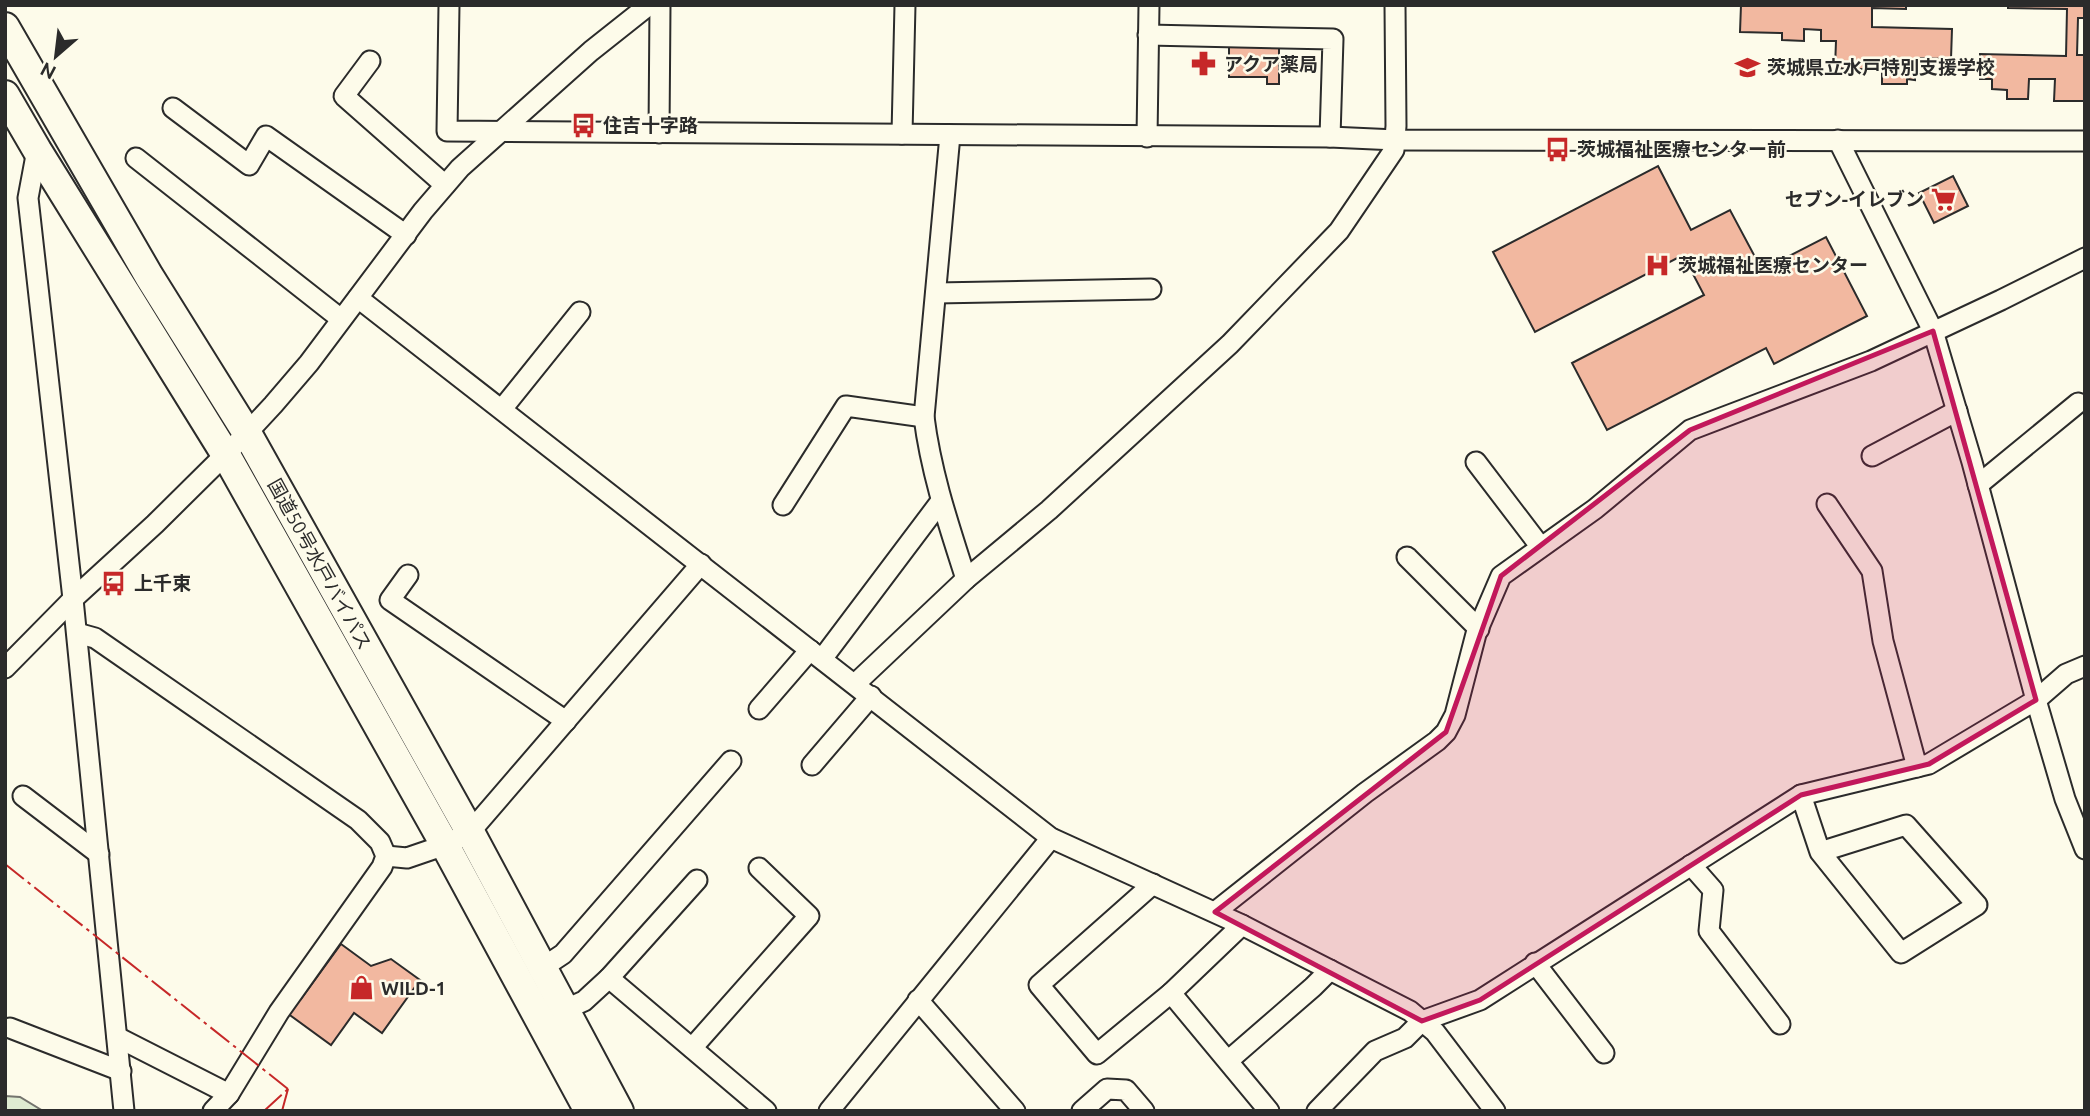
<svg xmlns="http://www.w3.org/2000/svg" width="2090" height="1116" viewBox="0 0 2090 1116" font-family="Ubuntu,'Noto Sans JP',sans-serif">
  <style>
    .green { fill: #deebd1; stroke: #74746e; stroke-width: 2 }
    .building { fill: #f2b8a0; stroke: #2b2b2b; stroke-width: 2 }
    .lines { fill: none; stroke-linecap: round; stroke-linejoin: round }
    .minor-casing { stroke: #2b2b2b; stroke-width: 23 }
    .highway-casing { stroke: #2b2b2b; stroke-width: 32 }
    .minor { stroke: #fdfbea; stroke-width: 19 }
    .highway { stroke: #fdfbea; stroke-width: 28 }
    .power { stroke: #c62828; stroke-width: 2; stroke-dasharray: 24 5 3.5 5; stroke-linecap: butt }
    .marked { fill: #c2185b; fill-opacity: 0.2; stroke: #c2185b; stroke-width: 5; stroke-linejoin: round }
    .labels { text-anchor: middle; stroke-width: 5; stroke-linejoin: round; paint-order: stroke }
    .poi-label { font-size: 19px; font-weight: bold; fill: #2b2b2b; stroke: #fdfbea; text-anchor: start }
    .street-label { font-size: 19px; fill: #2b2b2b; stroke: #fdfbea }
  </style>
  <rect width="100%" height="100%" fill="#fdfbea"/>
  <polygon class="green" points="5,1096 20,1097 43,1111 5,1111"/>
  <g class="building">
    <polygon points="1741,5 1906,5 1906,9 1872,8 1872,27 1952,29 1951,59 1915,58 1915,80 1907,79 1907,84 1882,84 1882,70 1835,68 1836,41 1821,41 1821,30 1804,29 1804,41 1782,40 1782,33 1740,32"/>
    <polygon points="2008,5 2085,5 2085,18 2078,18 2077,55 2085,55 2085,101 2054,101 2055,79 2029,79 2028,99 2007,99 2007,90 1992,89 1992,79 1980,79 1980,54 2066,56 2067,9 2008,8"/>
    <polygon points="1229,44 1279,44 1279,84 1267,84 1267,77 1229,77"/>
    <polygon points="1658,166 1691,230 1730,210 1762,270 1826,237 1867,316 1774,364 1766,348 1607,430 1572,363 1704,295 1683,255 1535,332 1493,252"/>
    <polygon points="1953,176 1968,206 1934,223 1919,193"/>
    <polygon points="341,944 371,966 391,959 420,980 382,1033 354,1013 331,1045 287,1013 298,997 301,999"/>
  </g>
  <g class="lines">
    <defs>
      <g id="minor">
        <polyline points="449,5 447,131 1330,137 1396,140 2085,141"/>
        <polyline points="1148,35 1333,39 1330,137"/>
        <polyline points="370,61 344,96 445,185"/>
        <polyline points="173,108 249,165 266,136 406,235"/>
        <polyline points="659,133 660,5"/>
        <polyline points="902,134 905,5"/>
        <path d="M950,135l-26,282c7,56 25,109 42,162"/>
        <polyline points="1147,137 1149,5"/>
        <polyline points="1838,140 1933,331 1972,462 2036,700 2065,799 2085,849"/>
        <polyline points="37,150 28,198 73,599 124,1111"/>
        <polyline points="136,158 341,319"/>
        <polyline points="936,293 1151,289"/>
        <polyline points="358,298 1051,838 1242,925 1410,1011 1435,1032 1495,1111"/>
        <polyline points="502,409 580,312"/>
        <polyline points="1872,456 1957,411"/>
        <polyline points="1476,462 1540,546"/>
        <polyline points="1978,485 2078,403"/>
        <polyline points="1827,504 1872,571 1883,641 1917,767"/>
        <polyline points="783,505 846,406 924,417"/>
        <polyline points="1407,557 1479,629"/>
        <polyline points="408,575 390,600 566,721"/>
        <polyline points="77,633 95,638 358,820 380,842 386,856 382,867 279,1012 229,1094 213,1111"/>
        <polyline points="822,659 941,501"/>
        <polyline points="5,668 73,599 155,524 247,433 273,405 309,363 423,211 460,168 591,51 649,5"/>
        <polyline points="855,684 966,579 1049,510 1230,344 1339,231 1394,150 1396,126 1395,5"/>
        <polyline points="759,709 810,650"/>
        <polyline points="812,765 871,696"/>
        <polyline points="1801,795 1820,852 1901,953 1977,905 1906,825 1820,852"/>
        <polyline points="23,796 99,854"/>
        <polyline points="386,856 407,858 445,845 470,832 701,564"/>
        <polyline points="1691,865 1713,890 1709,931 1780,1024"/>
        <polyline points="1153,884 1039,985 1097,1054 1171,993 1242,925"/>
        <polyline points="1215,912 1365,793 1437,741 1446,732 1455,715 1476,634 1501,576 1595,509 1690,430 1871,361 2001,300 2085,258"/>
        <polyline points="1535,963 1604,1053"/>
        <polyline points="542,968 563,954 731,761"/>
        <polyline points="609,978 697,880"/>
        <polyline points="1171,993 1269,1111"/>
        <polyline points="918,1000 1015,1111"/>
        <polyline points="564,1010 584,1001 609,978 766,1111"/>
        <polyline points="10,1028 121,1071"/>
        <polyline points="117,1037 229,1094"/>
        <polyline points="692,1048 809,916 759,868"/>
        <polyline points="1229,1060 1313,987 1330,970"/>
        <polyline points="829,1111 1051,838"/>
        <polyline points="1082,1111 1107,1089 1126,1090 1144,1111"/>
        <polyline points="1317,1111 1375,1051 1405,1038 1422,1021 1480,1000 1801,795 1929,764 2036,700 2066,674 2085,666"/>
      </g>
      <g id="highway">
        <polyline points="5,27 149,276 247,433 470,832 619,1111"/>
        <polyline points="5,95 37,150 226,455 445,845 589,1111"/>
      </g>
    </defs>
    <use href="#minor" class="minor-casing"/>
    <use href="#highway" class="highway-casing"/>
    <use href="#minor" class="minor"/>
    <use href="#highway" class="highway"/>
    <g class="power">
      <polyline points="5,864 288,1089"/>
      <polyline points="264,1111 288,1089"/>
      <polyline points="282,1111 288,1089"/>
    </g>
  </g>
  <path class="marked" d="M1933,331l103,369 -107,64 -128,31 -321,205 -58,21 -207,-109 231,-180 55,-156 189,-146z"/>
  <defs>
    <symbol id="pharmacy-bare" viewBox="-9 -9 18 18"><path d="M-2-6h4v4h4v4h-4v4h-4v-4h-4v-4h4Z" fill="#c62828" stroke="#fdfbea" stroke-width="2.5" paint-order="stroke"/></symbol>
    <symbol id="school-bare" viewBox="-9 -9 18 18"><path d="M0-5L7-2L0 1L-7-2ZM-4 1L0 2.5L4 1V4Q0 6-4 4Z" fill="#c62828" stroke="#fdfbea" stroke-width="2.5" paint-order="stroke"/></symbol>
    <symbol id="bus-bare" viewBox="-9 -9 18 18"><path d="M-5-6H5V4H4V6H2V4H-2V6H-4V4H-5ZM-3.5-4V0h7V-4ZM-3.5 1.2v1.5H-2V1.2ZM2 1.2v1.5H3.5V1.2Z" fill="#c62828" stroke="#fdfbea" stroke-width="2.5" paint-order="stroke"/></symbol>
    <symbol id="supermarket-bare" viewBox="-9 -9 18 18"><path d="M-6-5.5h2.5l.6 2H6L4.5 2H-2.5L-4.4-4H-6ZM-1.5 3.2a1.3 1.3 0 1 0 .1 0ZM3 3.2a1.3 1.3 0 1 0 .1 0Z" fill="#c62828" stroke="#fdfbea" stroke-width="2.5" paint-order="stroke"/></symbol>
    <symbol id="hospital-bare" viewBox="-9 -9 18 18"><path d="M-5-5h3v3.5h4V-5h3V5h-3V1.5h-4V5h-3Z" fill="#c62828" stroke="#fdfbea" stroke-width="2.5" paint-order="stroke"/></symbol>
    <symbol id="shop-bare" viewBox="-9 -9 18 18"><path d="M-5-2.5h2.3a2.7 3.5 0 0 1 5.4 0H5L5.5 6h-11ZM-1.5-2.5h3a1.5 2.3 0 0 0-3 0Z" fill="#c62828" stroke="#fdfbea" stroke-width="2.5" paint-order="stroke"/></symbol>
  </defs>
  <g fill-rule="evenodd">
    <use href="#pharmacy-bare" x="1186" y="46" width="35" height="35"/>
    <use href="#school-bare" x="1730" y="50" width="35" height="35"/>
    <use href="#bus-bare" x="566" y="108" width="35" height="35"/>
    <use href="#bus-bare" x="1540" y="132" width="35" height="35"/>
    <use href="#supermarket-bare" x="1926" y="182" width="35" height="35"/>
    <use href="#hospital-bare" x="1640" y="248" width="35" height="35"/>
    <use href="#bus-bare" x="96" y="566" width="35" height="35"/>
    <use href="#shop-bare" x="344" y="970" width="35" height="35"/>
  </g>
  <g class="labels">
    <g class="poi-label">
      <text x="1224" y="71">アクア薬局</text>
      <text x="1767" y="74">茨城県立水戸特別支援学校</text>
      <text x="603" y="132">住吉十字路</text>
      <text x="1577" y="156">茨城福祉医療センター前</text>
      <text x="1924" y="206" text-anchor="end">セブン-イレブン</text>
      <text x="1678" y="272">茨城福祉医療センター</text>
      <text x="134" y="590">上千束</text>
      <text x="381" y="995">WILD-1</text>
    </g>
    <g class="street-label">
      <text transform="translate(320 564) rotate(61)" y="7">国道50号水戸バイパス</text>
    </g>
  </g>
  <rect width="2090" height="1116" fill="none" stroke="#2b2b2b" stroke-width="14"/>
  <g transform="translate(56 56) rotate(208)" stroke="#fdfbea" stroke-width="5" paint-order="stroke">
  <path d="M0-5L12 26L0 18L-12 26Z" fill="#2b2b2b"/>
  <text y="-10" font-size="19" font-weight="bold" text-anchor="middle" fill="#2b2b2b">N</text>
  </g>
</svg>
